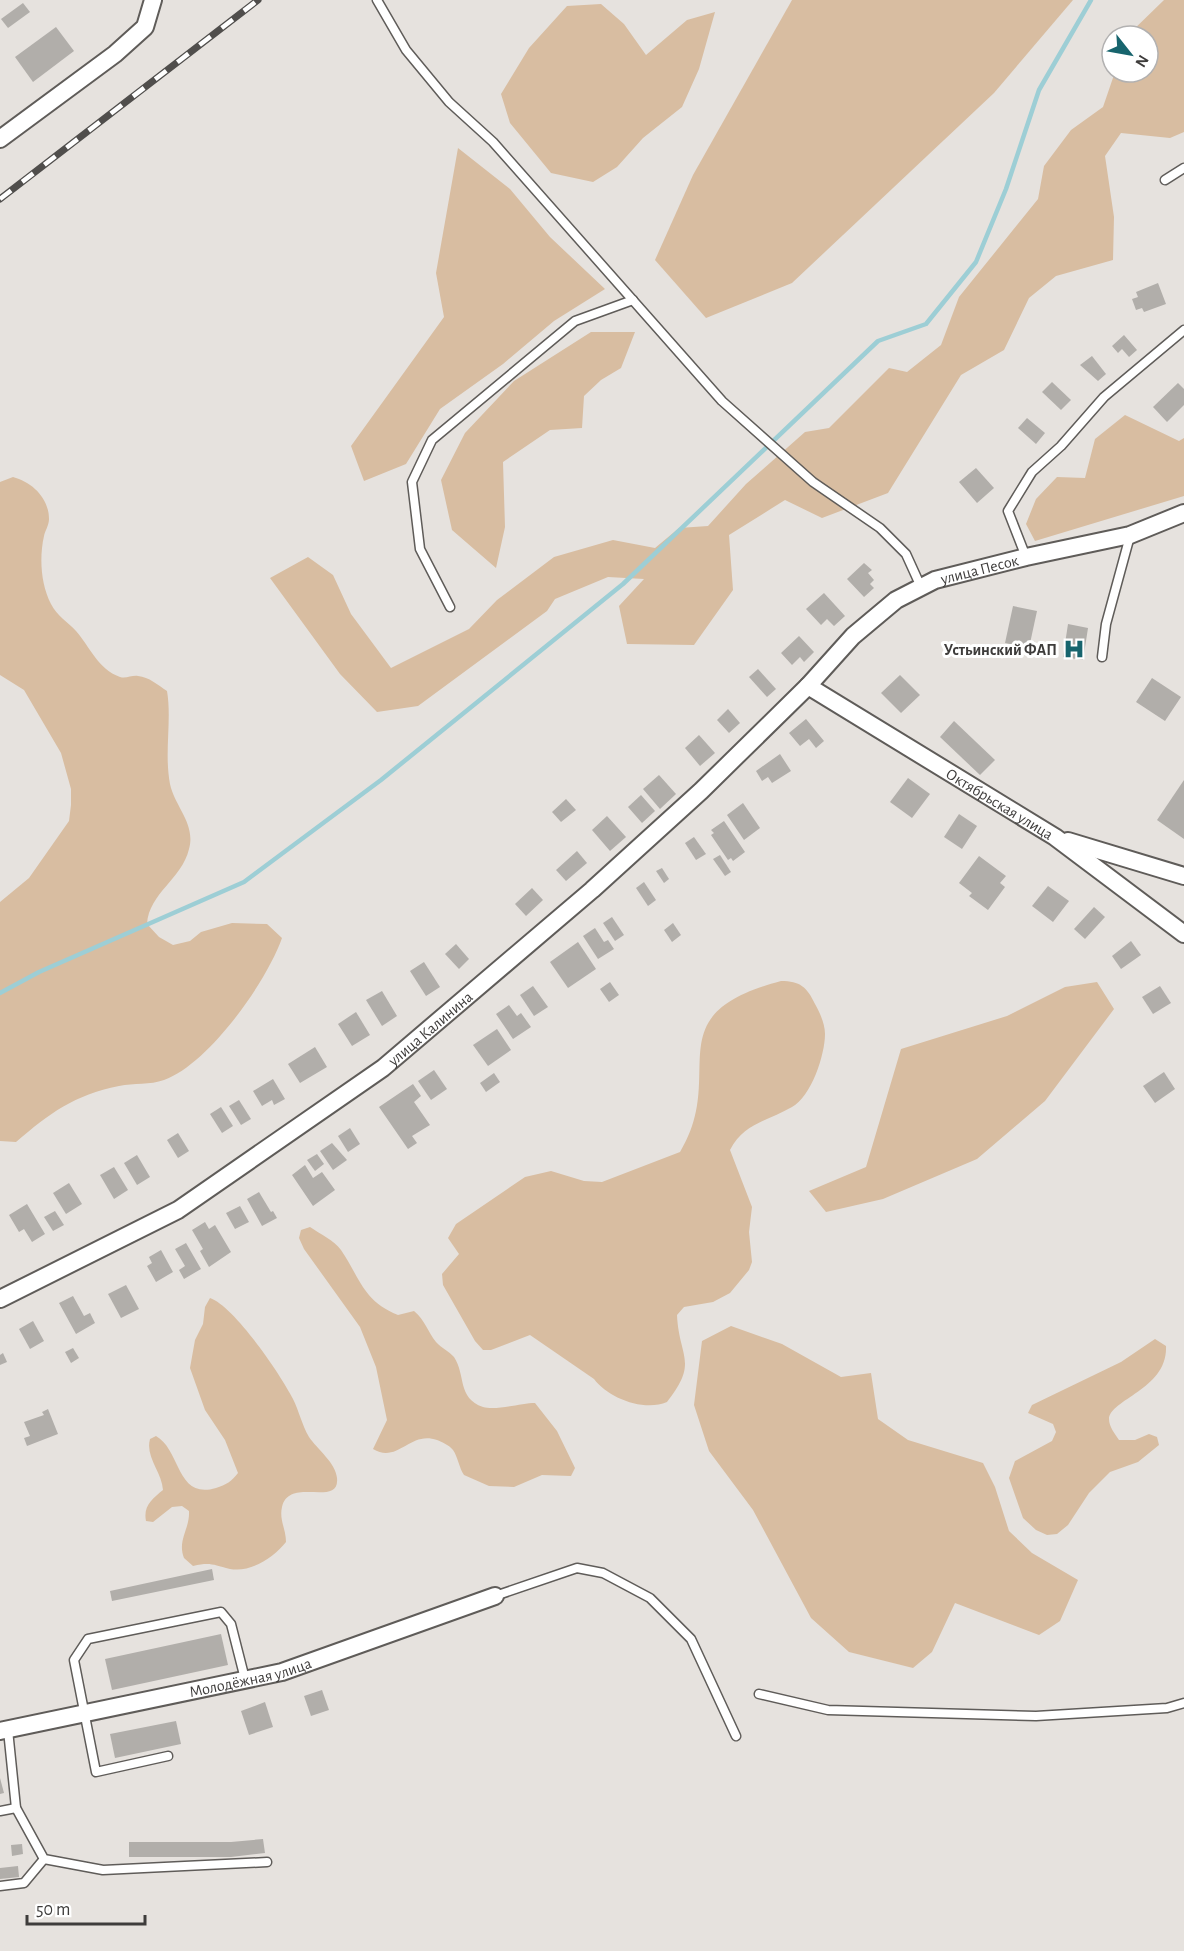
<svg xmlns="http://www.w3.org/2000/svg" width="1184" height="1951" viewBox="0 0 1184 1951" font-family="'Alegreya Sans',sans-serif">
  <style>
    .green { fill: #d8bda1 }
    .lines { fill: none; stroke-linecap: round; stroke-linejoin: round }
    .stream { stroke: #9dced5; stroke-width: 4.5 }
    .building { fill: #b1aeaa }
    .lane-casing { stroke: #5f5c59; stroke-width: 11 }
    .street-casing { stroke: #5f5c59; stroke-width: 20 }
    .lane { stroke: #fff; stroke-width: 8 }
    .street { stroke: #fff; stroke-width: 16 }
    .rail-casing { stroke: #504e4c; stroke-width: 7 }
    .rail { stroke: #fff; stroke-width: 4.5; stroke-dasharray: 14; stroke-linecap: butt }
    .labels { text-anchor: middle; stroke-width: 6; stroke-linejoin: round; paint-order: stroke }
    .street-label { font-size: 16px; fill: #3e3c3b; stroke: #fff }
    .poi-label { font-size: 16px; font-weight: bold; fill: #3e3c3b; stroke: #fff; text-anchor: end }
  </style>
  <rect width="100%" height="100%" fill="#e6e2de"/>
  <g class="green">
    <polygon points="792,0 1073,0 994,93 792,283 706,318 655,260 693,175"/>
    <polygon points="1164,0 1184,0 1184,132 1170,138 1121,133 1105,156 1114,217 1113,260 1056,276 1029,298 1004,350 961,375 888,493 822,518 785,500 729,535 733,590 694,645 627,644 619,606 644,579 608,577 555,599 547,611 418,706 377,712 340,674 270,578 308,557 333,575 351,614 391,668 469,629 497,600 554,557 613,540 655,548 679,528 708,526 746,484 805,432 829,428 889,368 907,372 941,345 959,297 1038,199 1044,166 1071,130 1103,107 1115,72 1148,72 1148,36 1127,36"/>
    <polygon points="601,4 624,24 646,55 687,20 715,12 699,69 682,107 643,138 617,167 593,182 551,173 510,123 501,94 529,48 567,6"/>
    <polygon points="458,148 510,189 550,237 605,289 554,321 503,364 440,409 406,464 364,481 351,446 444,317 436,273"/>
    <polygon points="591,332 635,332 621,368 601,380 584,396 582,428 550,430 503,462 505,527 496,568 452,530 441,480 465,433 514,381"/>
    <polygon points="1125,415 1179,441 1184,438 1184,496 1035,541 1026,524 1036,499 1057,477 1085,478 1095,439"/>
    <path d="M13,477c19,5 36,21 36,42 0,6 -4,12 -5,17 -5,22 -3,49 7,68 6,12 17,18 25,27 14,16 22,38 44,46 6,2 12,-2 18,-1 11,1 20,9 29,15 5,29 -3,61 3,93 5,23 26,40 19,65 -7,30 -40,44 -42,75l12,13 14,8 17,-4 11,-9 31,-9 35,1 15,14c-15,43 -73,126 -118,142 -14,5 -30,3 -45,6 -45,9 -69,27 -103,56l-16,-1v-239l29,-24 40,-57 2,-16v-16l-10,-36 -37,-63 -24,-15v-193z"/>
    <path d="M781,981c19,0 26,6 34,23 5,9 10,20 10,30 0,21 -14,63 -33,73 -24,14 -48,16 -62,43l22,57 -3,25 3,30 -3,8 -19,23 -17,9 -29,5 -7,8c2,43 22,46 -10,87 -23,10 -59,-4 -73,-23l-64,-44 -39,15h-8l-8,-9 -32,-56 -1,-11 17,-20 -11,-16 8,-14 69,-47 26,-6 33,10 18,1 78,-30c49,-80 -28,-137 101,-171z"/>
    <polygon points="1097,982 1114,1009 1045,1101 977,1159 883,1199 826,1212 809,1191 866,1167 901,1049 1007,1016 1065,987"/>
    <path d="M310,1227c10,7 24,13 31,23 19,28 22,51 57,65l16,-4c11,9 14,21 22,31 5,6 13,9 18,15 12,18 3,41 29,50 13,4 38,-4 52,-4l22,28 18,37 -4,8 -29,-1 -28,12 -25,-1 -25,-11c-5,-7 -6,-18 -11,-25 -4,-5 -11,-8 -16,-10 -27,-10 -39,24 -64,9l14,-29 -11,-53 -16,-40 -56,-78 -5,-11 2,-8z"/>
    <path d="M210,1298c24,8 71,77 83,101 6,12 9,26 16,38 8,12 27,26 28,41 3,30 -48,-2 -55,29 -3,13 4,22 4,35 -12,15 -35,31 -56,27 -17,-4 -19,-7 -37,-3l-9,-8c-7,-18 6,-29 5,-47l-7,-5 -10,1 -19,15 -7,-1c-3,-15 6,-22 17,-31 -1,-18 -18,-33 -13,-51l6,-3c25,14 20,64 60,52 10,-3 16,-7 22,-15l-13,-33 -20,-30 -15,-42 5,-28 8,-16 2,-17z"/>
    <polygon points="731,1326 782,1344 841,1377 871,1373 878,1419 908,1440 983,1463 995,1487 1009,1531 1032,1553 1078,1580 1060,1621 1039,1635 955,1603 932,1652 913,1668 849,1652 811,1618 753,1510 709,1451 694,1405 702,1341"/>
    <path d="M1155,1339l11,7c2,43 -56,53 -57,73 0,8 6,15 10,21h16l14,-6 8,3 2,8 -21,17 -28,10 -21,21 -21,32 -11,9 -10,1 -11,-5 -13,-12 -14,-40 6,-17 37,-20 4,-9 -3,-8 -25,-11 4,-8 89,-43z"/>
  </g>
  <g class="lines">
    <polyline class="stream" points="0,993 39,972 244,882 381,780 623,584 878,341 926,324 976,262 1006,189 1039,90 1091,0"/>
  </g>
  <g class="building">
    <polygon points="23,3 30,12 8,28 1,19"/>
    <polygon points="56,27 74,51 33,82 15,57"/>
    <polygon points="1158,283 1166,304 1144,312 1142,308 1136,310 1132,299 1138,297 1136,292"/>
    <polygon points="1124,335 1137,350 1129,357 1122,349 1118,353 1112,346"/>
    <polygon points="1092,356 1106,374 1098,381 1080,365"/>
    <polygon points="1052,382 1071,400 1061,410 1042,392"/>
    <polygon points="1178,383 1184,389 1184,405 1167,422 1153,407"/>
    <polygon points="1027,418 1045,433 1036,444 1018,428"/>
    <polygon points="976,468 994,488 977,503 959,482"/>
    <polygon points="864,563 872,570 868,573 874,580 870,584 874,588 864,597 847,579"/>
    <polygon points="824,593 845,616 834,626 827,619 821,625 806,609"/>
    <polygon points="1013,606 1037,611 1029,648 1005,643"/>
    <polygon points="1068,624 1088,628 1083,660 1063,657"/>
    <polygon points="799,636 814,652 804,662 800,657 792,665 781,653"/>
    <polygon points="758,669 776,689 767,697 749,677"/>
    <polygon points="900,675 920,695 901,713 881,693"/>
    <polygon points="1152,678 1181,697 1165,721 1136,702"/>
    <polygon points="728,709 740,723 729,733 717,720"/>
    <polygon points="806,719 824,741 816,748 809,739 800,746 789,733"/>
    <polygon points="954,721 995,760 980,775 940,737"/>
    <polygon points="699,735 715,753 700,766 685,748"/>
    <polygon points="780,754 791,771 772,783 768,777 762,781 756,771"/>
    <polygon points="659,775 676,794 660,809 643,789"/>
    <polygon points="908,778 930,794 912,818 890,802"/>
    <polygon points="1184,780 1184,839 1157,820"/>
    <polygon points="641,795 655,811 642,823 628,807"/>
    <polygon points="566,799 576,810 561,822 552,812"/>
    <polygon points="743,803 760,828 744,840 727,815"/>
    <polygon points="959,814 977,826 962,849 944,837"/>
    <polygon points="607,816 626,837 610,851 592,830"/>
    <polygon points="724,821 745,852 733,861 731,858 728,860 711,835 714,833 711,830"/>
    <polygon points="694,837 706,854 696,860 685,843"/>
    <polygon points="577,851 587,863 566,881 556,870"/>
    <polygon points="720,855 731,872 725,876 713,859"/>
    <polygon points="979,856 1006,876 1000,883 1005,887 988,910 969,896 972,893 959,883"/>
    <polygon points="662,868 669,879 664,883 656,871"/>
    <polygon points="644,882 656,900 648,906 636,888"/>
    <polygon points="1048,886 1069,901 1053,922 1032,906"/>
    <polygon points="532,888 543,900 526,916 515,904"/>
    <polygon points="1094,907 1105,917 1085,939 1074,929"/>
    <polygon points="612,917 624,935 615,941 603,923"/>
    <polygon points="673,923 681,935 672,942 664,930"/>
    <polygon points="595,928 604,942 608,940 614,949 598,959 583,936"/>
    <polygon points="1131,941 1141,955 1121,969 1112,956"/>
    <polygon points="578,942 596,969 568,988 550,962"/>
    <polygon points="456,944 469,959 459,969 445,954"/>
    <polygon points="424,962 440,987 426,996 410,971"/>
    <polygon points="610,982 619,995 609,1002 600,989"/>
    <polygon points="533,986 548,1007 534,1016 520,995"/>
    <polygon points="1160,986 1171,1003 1153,1014 1142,997"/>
    <polygon points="382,991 397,1016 382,1026 366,1000"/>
    <polygon points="509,1005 517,1016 521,1013 531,1027 513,1039 496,1014"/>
    <polygon points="356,1012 370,1035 352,1046 338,1024"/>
    <polygon points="497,1029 511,1050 488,1066 473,1045"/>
    <polygon points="315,1047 327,1067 300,1083 288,1064"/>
    <polygon points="434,1070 447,1089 431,1100 418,1081"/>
    <polygon points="1164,1072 1175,1089 1155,1103 1143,1086"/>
    <polygon points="494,1073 500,1082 486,1092 480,1083"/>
    <polygon points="273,1079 285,1099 274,1105 272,1100 262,1106 253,1091"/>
    <polygon points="413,1084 421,1096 414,1102 430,1125 412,1136 417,1143 408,1149 379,1107"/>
    <polygon points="239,1100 251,1119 241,1125 229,1106"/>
    <polygon points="221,1107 233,1126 222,1133 210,1114"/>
    <polygon points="350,1128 360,1144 348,1152 338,1136"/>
    <polygon points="178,1133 189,1151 178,1158 167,1140"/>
    <polygon points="332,1143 347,1160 333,1170 320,1151"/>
    <polygon points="317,1154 324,1164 315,1171 307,1160"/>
    <polygon points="137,1155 150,1177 137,1185 124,1163"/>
    <polygon points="305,1165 313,1178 322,1172 335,1190 313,1206 292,1175"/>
    <polygon points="114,1167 128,1190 114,1199 100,1175"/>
    <polygon points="69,1183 82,1204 66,1214 53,1193"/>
    <polygon points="259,1192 271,1212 273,1211 277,1218 262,1226 247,1199"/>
    <polygon points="27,1204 45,1234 32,1242 24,1229 19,1232 9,1215"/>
    <polygon points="240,1206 249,1222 235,1229 226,1213"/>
    <polygon points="55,1211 64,1225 53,1231 44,1217"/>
    <polygon points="205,1222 209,1229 215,1225 231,1252 209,1267 200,1251 203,1249 192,1230"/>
    <polygon points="186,1243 201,1269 184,1279 179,1270 185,1266 175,1249"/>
    <polygon points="161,1250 173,1272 156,1282 147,1266 152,1263 149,1257"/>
    <polygon points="126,1285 139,1309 121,1318 108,1294"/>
    <polygon points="73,1296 84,1316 90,1313 95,1323 76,1334 59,1303"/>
    <polygon points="33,1321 44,1341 30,1349 19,1329"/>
    <polygon points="73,1348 79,1358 71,1363 65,1352"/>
    <polygon points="3,1353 7,1362 0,1365 0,1355"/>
    <polygon points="48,1409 58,1434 27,1446 24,1438 30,1436 24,1422 44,1415 42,1412"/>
    <polygon points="212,1569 214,1580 112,1601 110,1591"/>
    <polygon points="221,1634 228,1665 112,1690 105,1659"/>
    <polygon points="322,1690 329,1710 311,1716 304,1696"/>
    <polygon points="265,1702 273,1727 249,1735 241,1711"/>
    <polygon points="176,1721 181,1744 115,1758 110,1734"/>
    <polygon points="0,1778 4,1793 0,1794"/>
    <polygon points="263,1839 265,1853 231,1857 129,1857 129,1842 231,1842"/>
    <polygon points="22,1844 23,1854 12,1856 11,1845"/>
    <polygon points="18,1866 19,1877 0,1879 0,1868"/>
  </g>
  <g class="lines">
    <defs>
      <g id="lane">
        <polyline points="377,0 406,50 449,102 493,142 722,401 813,482 880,528 906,554 921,587"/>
        <polyline points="1165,180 1184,168"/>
        <polyline points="1026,557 1008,511 1032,472 1061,446 1104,397 1184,330"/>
        <polyline points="450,607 420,549 412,482 432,440 575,321 633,300"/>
        <polyline points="1102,657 1106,624 1130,536"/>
        <polyline points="495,1596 577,1568 603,1573 650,1598 691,1639 736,1736"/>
        <polyline points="759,1694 828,1710 1036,1716 1167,1708 1184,1703"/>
        <polyline points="8,1730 16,1808 44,1859 103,1870 267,1862"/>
        <polyline points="168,1756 96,1772 74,1660 88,1639 221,1612 231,1624 245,1679"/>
        <polyline points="0,1811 16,1808"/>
        <polyline points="0,1886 24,1883 44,1859"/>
      </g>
      <g id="street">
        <polyline points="0,139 115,54 145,27 153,0"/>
        <path id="s1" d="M808,686l247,151 129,97"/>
        <polyline points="1068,841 1184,876"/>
        <path id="s2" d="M0,1299l178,-89 205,-142 209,-178 109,-99 107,-105 45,-50 43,-36 39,-20 91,-23 104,-22 54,-22"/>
        <path id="s3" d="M0,1731l282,-59 213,-76"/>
      </g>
    </defs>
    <use href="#lane" class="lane-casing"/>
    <use href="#street" class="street-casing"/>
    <use href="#lane" class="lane"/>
    <use href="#street" class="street"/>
    <defs>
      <polyline id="rail" points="0,199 258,0"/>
    </defs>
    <use href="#rail" class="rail-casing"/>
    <use href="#rail" class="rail"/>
  </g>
  <defs>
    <symbol id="hospital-bare" viewBox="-9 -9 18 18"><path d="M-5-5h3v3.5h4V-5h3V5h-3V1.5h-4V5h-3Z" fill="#17646d" stroke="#fff" stroke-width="2.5" paint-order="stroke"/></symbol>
  </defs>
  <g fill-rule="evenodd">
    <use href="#hospital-bare" x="1059" y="634" width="30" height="30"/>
  </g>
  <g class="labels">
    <g class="street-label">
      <text dy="6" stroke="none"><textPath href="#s2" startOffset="1233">улица Песок</textPath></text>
      <text dy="6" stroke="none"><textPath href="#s1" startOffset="225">Октябрьская улица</textPath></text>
      <text dy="6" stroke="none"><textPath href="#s2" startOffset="510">улица Калинина</textPath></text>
      <text dy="6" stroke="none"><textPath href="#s3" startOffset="256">Молодёжная улица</textPath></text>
    </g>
    <g class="poi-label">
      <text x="1057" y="655">Устьинский ФАП</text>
    </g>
  </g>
  <g transform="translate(1130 54) rotate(121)"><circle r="28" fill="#ffffff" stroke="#b2b1b1" stroke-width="1.5"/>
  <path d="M0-4.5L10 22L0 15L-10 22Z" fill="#17646d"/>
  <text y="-9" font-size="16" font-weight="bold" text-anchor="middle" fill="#3e3c3b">N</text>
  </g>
  <path d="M27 1915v9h118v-9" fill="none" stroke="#3e3c3b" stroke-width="3"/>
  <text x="36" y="1915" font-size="18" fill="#3e3c3b" stroke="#ffffff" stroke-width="4.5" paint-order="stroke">50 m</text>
</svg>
